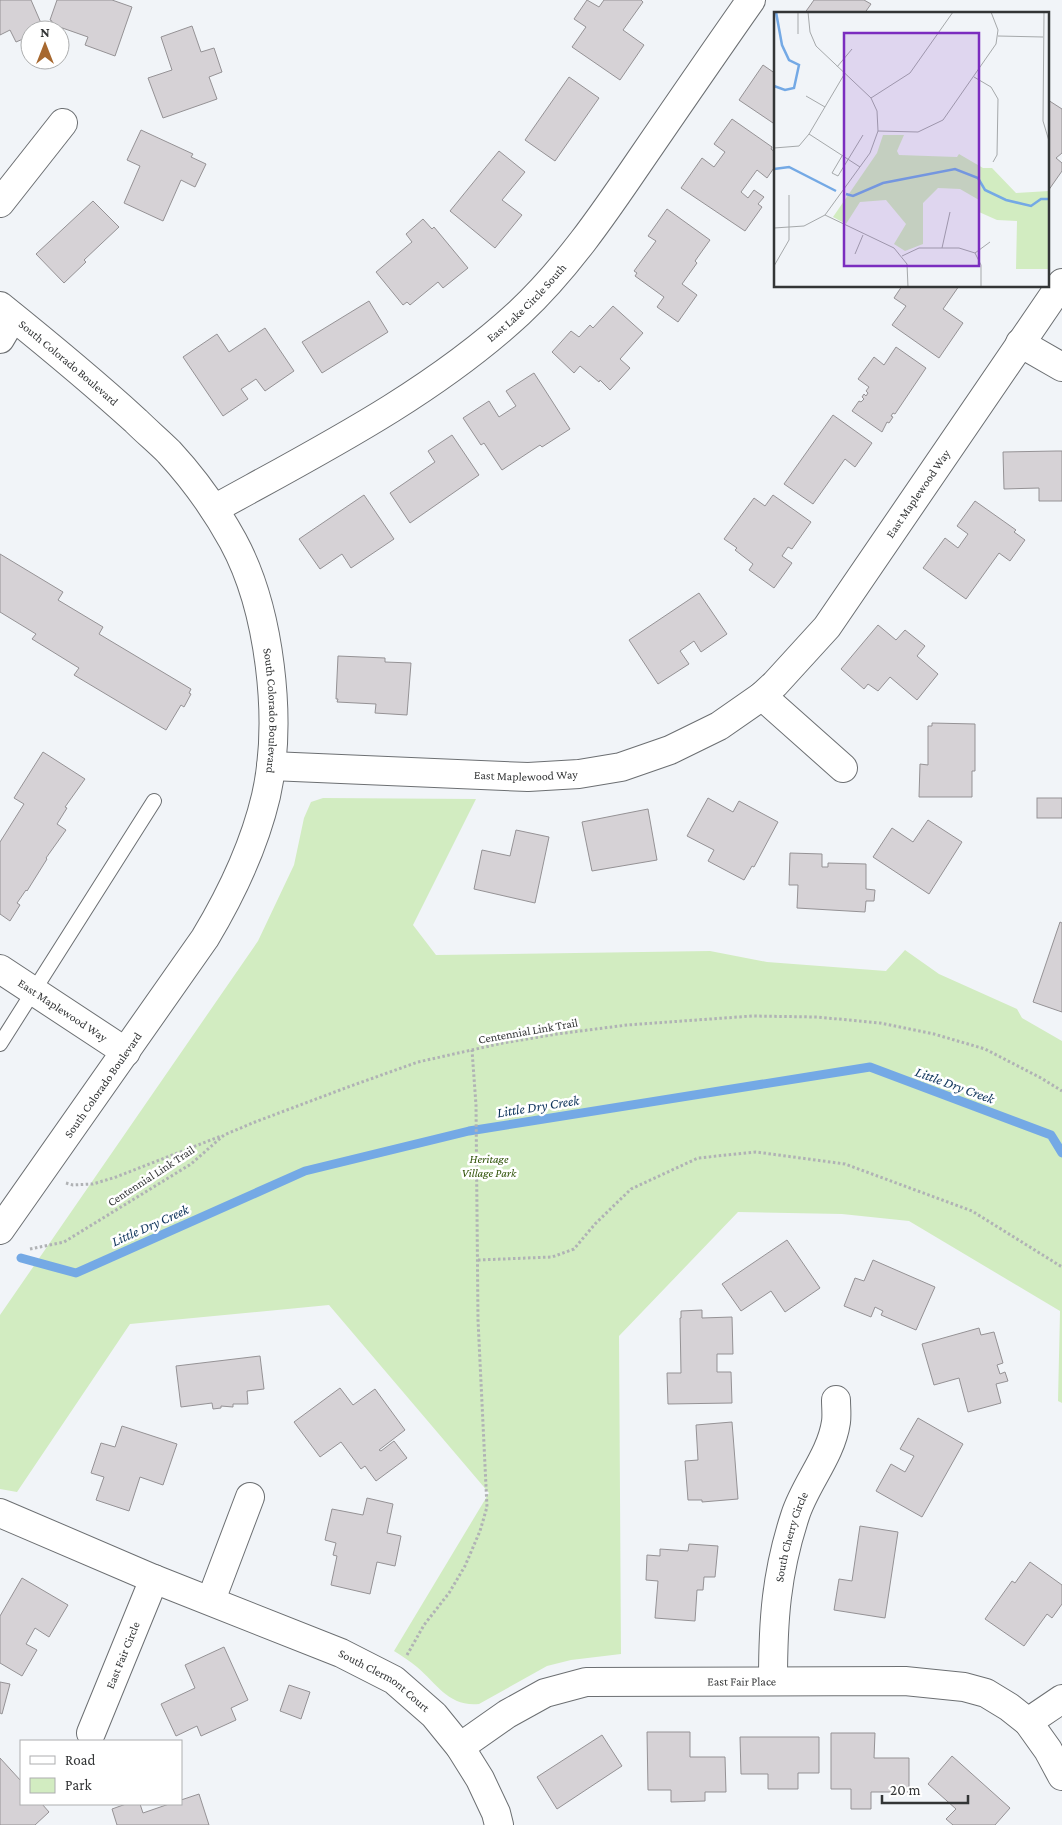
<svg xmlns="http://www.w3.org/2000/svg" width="1062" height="1825" viewBox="0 0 1062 1825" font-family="'Crimson Pro',serif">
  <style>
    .green { fill: #d2ecc1 }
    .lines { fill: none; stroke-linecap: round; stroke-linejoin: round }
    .stream { stroke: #74a9e5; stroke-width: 9 }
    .building { fill: #d6d2d6; stroke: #959295 }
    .lane-casing { stroke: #6c6f72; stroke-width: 16 }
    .street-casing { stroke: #6c6f72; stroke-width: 30 }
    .secondary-casing { stroke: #6c6f72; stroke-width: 30 }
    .path { stroke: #b0b2b5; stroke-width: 3; stroke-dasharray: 2.5 2.5; stroke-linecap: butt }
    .lane { stroke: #fff; stroke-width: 14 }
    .street { stroke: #fff; stroke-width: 28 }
    .secondary { stroke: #fff; stroke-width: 28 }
    .labels { text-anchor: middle; stroke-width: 5; stroke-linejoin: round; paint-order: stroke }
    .street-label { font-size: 12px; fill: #333536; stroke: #fff }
    .park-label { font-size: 12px; font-style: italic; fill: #2f5207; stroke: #fff }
    .water-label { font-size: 14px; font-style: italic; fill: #0d335a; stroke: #fff }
    .inset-river { fill: none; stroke: #74a9e5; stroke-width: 2.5 }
    .inset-road { fill: none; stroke: #a5a8aa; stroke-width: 1 }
    .view { fill: #7b2cbf; fill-opacity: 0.15; stroke: #7b2cbf; stroke-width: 2.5 }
    .inset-edge { fill: none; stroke: #333536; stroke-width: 2.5 }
  </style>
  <rect width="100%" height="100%" fill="#f1f4f8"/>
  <path class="green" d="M323,798l153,1 -63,126 23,30 274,-4 57,11 119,9 19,-21 34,24 78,35 5,9 40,23v362l-4,-2 2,-90 -151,-90 -67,-7 -104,-2 -119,124 2,318 -50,6 -24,6 -68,38c-30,3 -42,-20 -62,-37 -7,-6 -15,-11 -23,-16l95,-158 -160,-188 -199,19 -113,168 -17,-3v-174l258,-374 36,-76 10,-47 7,-16z"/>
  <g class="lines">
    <polyline class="stream" points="21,1258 76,1273 305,1171 469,1131 870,1067 1051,1135 1062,1153"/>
  </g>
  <g class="building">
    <polygon points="0,0 31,0 44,30 30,30 30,36 16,42 10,30 0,35"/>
    <polygon points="57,0 112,0 132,7 115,56 85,45 88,37 51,24 52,21 50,20"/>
    <polygon points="587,0 599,7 604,0 641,0 643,2 623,30 644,45 620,80 572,47 586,27 574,19"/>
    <polygon points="814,0 864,0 871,4 864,14 804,14"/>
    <polygon points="192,26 201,52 214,48 222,72 209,77 217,99 163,118 148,78 172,70 161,37"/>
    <polygon points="763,65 776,74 776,125 739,100"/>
    <polygon points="569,77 599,98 555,161 525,140"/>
    <polygon points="1048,100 1062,109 1062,153 1056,158 1062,163 1062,171 1048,191"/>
    <polygon points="732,119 772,147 771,149 776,153 776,165 767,178 757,170 741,192 748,198 754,190 764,197 758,204 762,207 745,231 681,188 702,158 714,167 725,152 714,144"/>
    <polygon points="141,130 193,154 191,157 206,164 195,187 181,180 163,221 124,203 140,166 127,160"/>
    <polygon points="499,151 525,172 502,200 522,215 495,248 450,211"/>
    <polygon points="93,201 119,227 84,260 86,262 64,283 36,254"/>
    <polygon points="667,209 710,240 695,261 697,263 682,284 697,295 678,322 657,307 664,297 635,276 637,273 634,271 656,241 648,236"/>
    <polygon points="423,219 432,229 434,227 468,268 443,288 438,282 410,305 407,302 403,305 376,272 412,242 406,234"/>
    <polygon points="902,286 959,286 943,309 963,323 939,358 892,325 906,306 894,298"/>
    <polygon points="369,301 388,332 322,373 302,342"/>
    <polygon points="613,306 643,333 620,359 630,368 610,390 600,380 599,382 580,366 574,373 552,352 571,331 579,337 590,325 593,328"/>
    <polygon points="265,328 294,371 265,391 256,379 241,389 248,399 223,416 183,357 217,334 229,352"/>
    <polygon points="896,347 926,368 895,414 893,413 891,416 893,417 889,423 887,422 882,432 852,411 859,401 861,402 864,399 862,397 864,394 866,396 868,393 866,391 869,387 858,379 874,357 884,365"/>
    <polygon points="534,373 570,429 542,447 540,445 502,470 484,443 481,445 463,418 489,401 499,417 516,406 506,391"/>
    <polygon points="833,415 872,443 855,467 845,459 813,504 784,484"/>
    <polygon points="452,435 479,475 410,523 390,493 435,462 428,451"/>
    <polygon points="1056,451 1062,451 1062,501 1039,501 1039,488 1004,489 1003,452"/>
    <polygon points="364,495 394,539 351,568 342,554 320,569 299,539"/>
    <polygon points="773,495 811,522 792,549 788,547 782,556 792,563 774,588 749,570 753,564 735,550 737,548 724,539 754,498 765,506"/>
    <polygon points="975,501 1016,530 1014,532 1025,540 1010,561 999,553 966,599 923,568 945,538 958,548 968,534 957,526"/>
    <polygon points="0,554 63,592 58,600 103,627 99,634 191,689 189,693 191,694 184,707 181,705 166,730 74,675 79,668 32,639 36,634 0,612"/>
    <polygon points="699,593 727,634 701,652 694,641 680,651 689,664 658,684 629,640"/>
    <polygon points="878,625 896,640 905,630 925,646 917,656 938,674 917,700 890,677 878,691 868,684 864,689 841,669"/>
    <polygon points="338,656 385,658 385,662 411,663 407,715 375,713 376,704 337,702 338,699 336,699"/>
    <polygon points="932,723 975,724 975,771 972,771 972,797 919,797 920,764 928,765 928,726 932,726"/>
    <polygon points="43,752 85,779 65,807 67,808 57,824 66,830 46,858 47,859 27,891 26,890 17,903 20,905 10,921 0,914 0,842 24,804 14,798"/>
    <polygon points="708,798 733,812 739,801 778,822 754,867 752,866 744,880 708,861 714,850 687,836"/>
    <rect x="1037" y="798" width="25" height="20"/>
    <polygon points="648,809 657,860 592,871 582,822"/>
    <polygon points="928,820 962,842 929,894 873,857 892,828 913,842"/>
    <polygon points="516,830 549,837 535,903 474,889 482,850 510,856"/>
    <polygon points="790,853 822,854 822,867 828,867 828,863 866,864 866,889 875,890 874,901 866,901 865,912 797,908 798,885 789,885"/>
    <polygon points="1060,922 1062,923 1062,1012 1033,1002"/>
    <polygon points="787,1240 820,1288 785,1312 771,1291 741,1311 722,1284"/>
    <polygon points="873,1260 935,1287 916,1330 881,1315 883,1311 875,1307 871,1317 844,1306 855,1278 864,1281"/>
    <polygon points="702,1310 702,1318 732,1317 733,1354 717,1354 717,1372 731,1372 732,1403 668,1404 667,1373 681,1373 680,1318 681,1318 681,1311"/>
    <polygon points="979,1328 981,1335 994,1332 1003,1363 997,1365 1000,1374 1005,1372 1008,1381 996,1384 1001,1403 968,1412 959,1378 934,1385 922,1344"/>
    <polygon points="260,1356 264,1389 247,1391 248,1404 233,1404 233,1407 221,1406 221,1408 213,1409 212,1403 181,1407 176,1366"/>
    <polygon points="340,1388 353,1405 375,1389 405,1430 379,1450 381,1451 394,1441 407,1458 376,1481 365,1466 361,1469 341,1442 320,1457 294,1422"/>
    <polygon points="918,1418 963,1444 922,1517 876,1491 891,1464 905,1472 914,1456 900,1449"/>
    <polygon points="732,1422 738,1499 702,1502 702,1500 688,1500 685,1461 698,1460 696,1425"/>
    <polygon points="122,1426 177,1444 163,1485 140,1477 129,1511 96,1500 104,1477 91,1473 101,1443 115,1447"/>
    <polygon points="367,1498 393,1504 387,1533 401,1536 395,1566 377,1562 370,1594 331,1585 337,1556 333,1555 336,1543 325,1540 332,1509 363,1515"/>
    <polygon points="860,1526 898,1532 885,1618 834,1610 839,1579 852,1581"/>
    <polygon points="689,1544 718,1546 715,1577 704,1577 703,1590 697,1590 695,1621 655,1618 658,1581 646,1580 647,1555 660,1556 660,1549 688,1551"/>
    <polygon points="1030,1562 1062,1585 1062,1604 1052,1618 1047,1614 1024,1646 985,1619 1012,1581 1015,1583"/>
    <polygon points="22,1578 68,1605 49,1637 35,1628 26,1644 37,1650 22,1676 0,1663 0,1616"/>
    <polygon points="224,1647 248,1700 231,1708 236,1720 201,1736 197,1726 176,1736 161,1704 195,1688 185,1665"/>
    <polygon points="0,1682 10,1684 2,1714 0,1713"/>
    <polygon points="289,1685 310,1692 301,1719 280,1711"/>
    <polygon points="647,1732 690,1732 690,1757 725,1757 726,1792 705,1792 705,1801 671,1802 671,1790 648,1790"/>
    <polygon points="831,1733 875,1733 874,1758 909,1758 909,1792 871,1792 871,1809 851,1809 851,1789 831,1789"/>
    <polygon points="602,1735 622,1766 557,1809 537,1777"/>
    <polygon points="740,1737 819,1737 819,1773 798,1773 798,1789 768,1789 768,1774 741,1774"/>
    <polygon points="952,1756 1010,1808 995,1825 953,1825 946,1819 956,1809 928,1784"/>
    <polygon points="0,1758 21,1781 21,1804 42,1804 49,1812 35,1825 0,1825"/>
    <polygon points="199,1794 209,1825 117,1825 112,1809 126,1804 140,1804 143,1813 169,1804 181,1804 181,1800"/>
  </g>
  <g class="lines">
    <defs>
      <polyline id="lane" points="0,1044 154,801"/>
      <g id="street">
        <polyline points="0,203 63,123"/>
        <polyline points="0,339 13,317"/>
        <polyline points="1020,343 1062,367"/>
        <path id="s1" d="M214,509c105,-58 216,-114 305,-196 47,-44 84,-98 120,-151 37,-54 74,-108 112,-162"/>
        <polyline points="762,696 843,768"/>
        <path id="s2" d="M271,766l257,11 51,-3 42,-7 49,-17 49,-24 43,-30 13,-12 52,-57 235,-344"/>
        <path id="s3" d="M0,969l126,83"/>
        <path id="s4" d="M0,1513l154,66 187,74 53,27 40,35 26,32 20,32 16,34 3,12"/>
        <polyline points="211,1600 250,1497"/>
        <path id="s5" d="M773,1681c0,-60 3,-107 22,-165 10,-32 36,-60 41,-94 1,-7 0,-15 0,-22"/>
        <polyline points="1028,1722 1048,1750 1062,1776"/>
        <path id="s6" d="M91,1733l63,-154"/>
        <path id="s7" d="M460,1747l47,-33 38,-21 41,-11 319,-1 59,6 22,6 23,14 19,15 34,-23"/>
      </g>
      <g id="secondary">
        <path id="s8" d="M0,306c46,37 92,75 136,115 11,11 22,20 33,31 24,26 47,58 64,89 37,68 50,179 33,255 -12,51 -34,97 -61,142l-205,292"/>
      </g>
    </defs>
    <use href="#lane" class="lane-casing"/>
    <use href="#street" class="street-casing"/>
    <use href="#secondary" class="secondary-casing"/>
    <g class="path">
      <polyline points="66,1183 73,1185 93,1184 116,1177 221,1136"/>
      <polyline points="30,1249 64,1242 191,1164 224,1135 255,1122 348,1087 418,1062 503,1043 557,1034 627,1025 752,1016 817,1017 880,1023 934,1034 985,1049 1041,1078 1062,1091"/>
      <polyline points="478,1260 552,1257 574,1249 595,1224 631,1189 698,1158 756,1152 845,1164 972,1211 1062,1267"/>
      <polyline points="407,1655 424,1625 449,1593 465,1566 480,1531 487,1507 478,1320 476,1105 472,1050"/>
    </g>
    <use href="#lane" class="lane"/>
    <use href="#street" class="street"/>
    <use href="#secondary" class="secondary"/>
  </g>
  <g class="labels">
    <g class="street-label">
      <text dy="4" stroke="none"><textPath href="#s1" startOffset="376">East Lake Circle South</textPath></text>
      <text dy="4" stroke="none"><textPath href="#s8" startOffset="89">South Colorado Boulevard</textPath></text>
      <text dy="4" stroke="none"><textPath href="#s2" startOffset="766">East Maplewood Way</textPath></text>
      <text dy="4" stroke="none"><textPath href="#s8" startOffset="509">South Colorado Boulevard</textPath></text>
      <text dy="4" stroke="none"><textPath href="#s2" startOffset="255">East Maplewood Way</textPath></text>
      <text dy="4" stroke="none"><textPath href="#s3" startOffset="75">East Maplewood Way</textPath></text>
      <text transform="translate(528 1031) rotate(-10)" y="4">Centennial Link Trail</text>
      <text transform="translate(103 1085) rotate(-55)" y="4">South Colorado Boulevard</text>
      <text transform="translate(151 1176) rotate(-33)" y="4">Centennial Link Trail</text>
      <text dy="4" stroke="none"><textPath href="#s5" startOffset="146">South Cherry Circle</textPath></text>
      <text dy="4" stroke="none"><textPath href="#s6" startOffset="84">East Fair Circle</textPath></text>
      <text dy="4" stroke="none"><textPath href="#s7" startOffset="299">East Fair Place</textPath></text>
      <text dy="4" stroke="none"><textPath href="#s4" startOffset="420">South Clermont Court</textPath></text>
    </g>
    <g class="park-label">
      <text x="489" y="1163">Heritage<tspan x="489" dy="14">Village Park</tspan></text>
    </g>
    <g class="water-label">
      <text transform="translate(955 1085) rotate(20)" y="5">Little Dry Creek</text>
      <text transform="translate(538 1106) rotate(-9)" y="5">Little Dry Creek</text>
      <text transform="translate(150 1225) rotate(-24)" y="5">Little Dry Creek</text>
    </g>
  </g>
  <g transform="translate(774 12)">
    <rect width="275" height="275" fill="#f1f4f8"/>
    <path d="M109,123h21l-7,16 2,4 58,2 2,-3 24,14h9l24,25 33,-2v78h-33l1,-48 -20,-1 -18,-8v-12l-19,-11 -22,-1 -15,15v41l-18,7 -11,-7 12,-20 -20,-24 -26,2 -14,22 -13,-7 44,-64z" fill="#d2ecc1"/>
    <path class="inset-river" d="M0,74l11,4 9,-2 5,-23 -10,-5 -7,-15 -6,-33M0,157l15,-2 47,24M72,182l7,2 30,-13 72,-14 23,9 7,12 21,10 25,6 10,-7h8"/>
    <path class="inset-road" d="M24,0v22M270,0l-1,109 6,20M224,24l45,1M63,55l15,-18M71,61l-36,61 51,33M200,65l17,10 7,12 -1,56 -4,7M32,84l19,11M97,86l39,-25 43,-61M104,119l40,1 25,-12 53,-76 2,-14 -7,-18M0,136l25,-2 10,-12M68,144l-10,17 6,3 25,-41M51,203l69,33 13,16 1,23M0,216l30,-2 21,-11 45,-62 8,-22 -1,-20 -6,-13 -55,-52 -6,-14 -2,-20M168,236l8,-36M201,241l6,12v22M81,242l8,-19M128,244l17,-8h40l16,5 15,-11M0,254l15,-26v-45"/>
    <path class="view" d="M70,21h135v233h-135z"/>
    <rect width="275" height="275" class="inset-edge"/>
  </g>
  <rect x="20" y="1740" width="162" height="65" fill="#ffffff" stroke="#adaeaf"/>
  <rect x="30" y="1756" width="25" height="8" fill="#ffffff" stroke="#adaeaf"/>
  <text x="65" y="1765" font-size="15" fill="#333536">Road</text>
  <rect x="30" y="1778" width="25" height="15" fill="#d2ecc1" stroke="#adaeaf"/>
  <text x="65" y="1790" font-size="15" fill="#333536">Park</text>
  <g transform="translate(45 45)"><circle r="24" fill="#ffffff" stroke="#adaeaf"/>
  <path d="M0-4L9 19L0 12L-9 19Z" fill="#a7682f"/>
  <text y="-8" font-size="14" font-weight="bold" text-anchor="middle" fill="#333536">N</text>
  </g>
  <path d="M882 1795v8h86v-8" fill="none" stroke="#333536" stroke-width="2.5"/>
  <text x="890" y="1795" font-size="15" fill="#333536" stroke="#ffffff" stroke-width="4" paint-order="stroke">20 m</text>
</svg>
